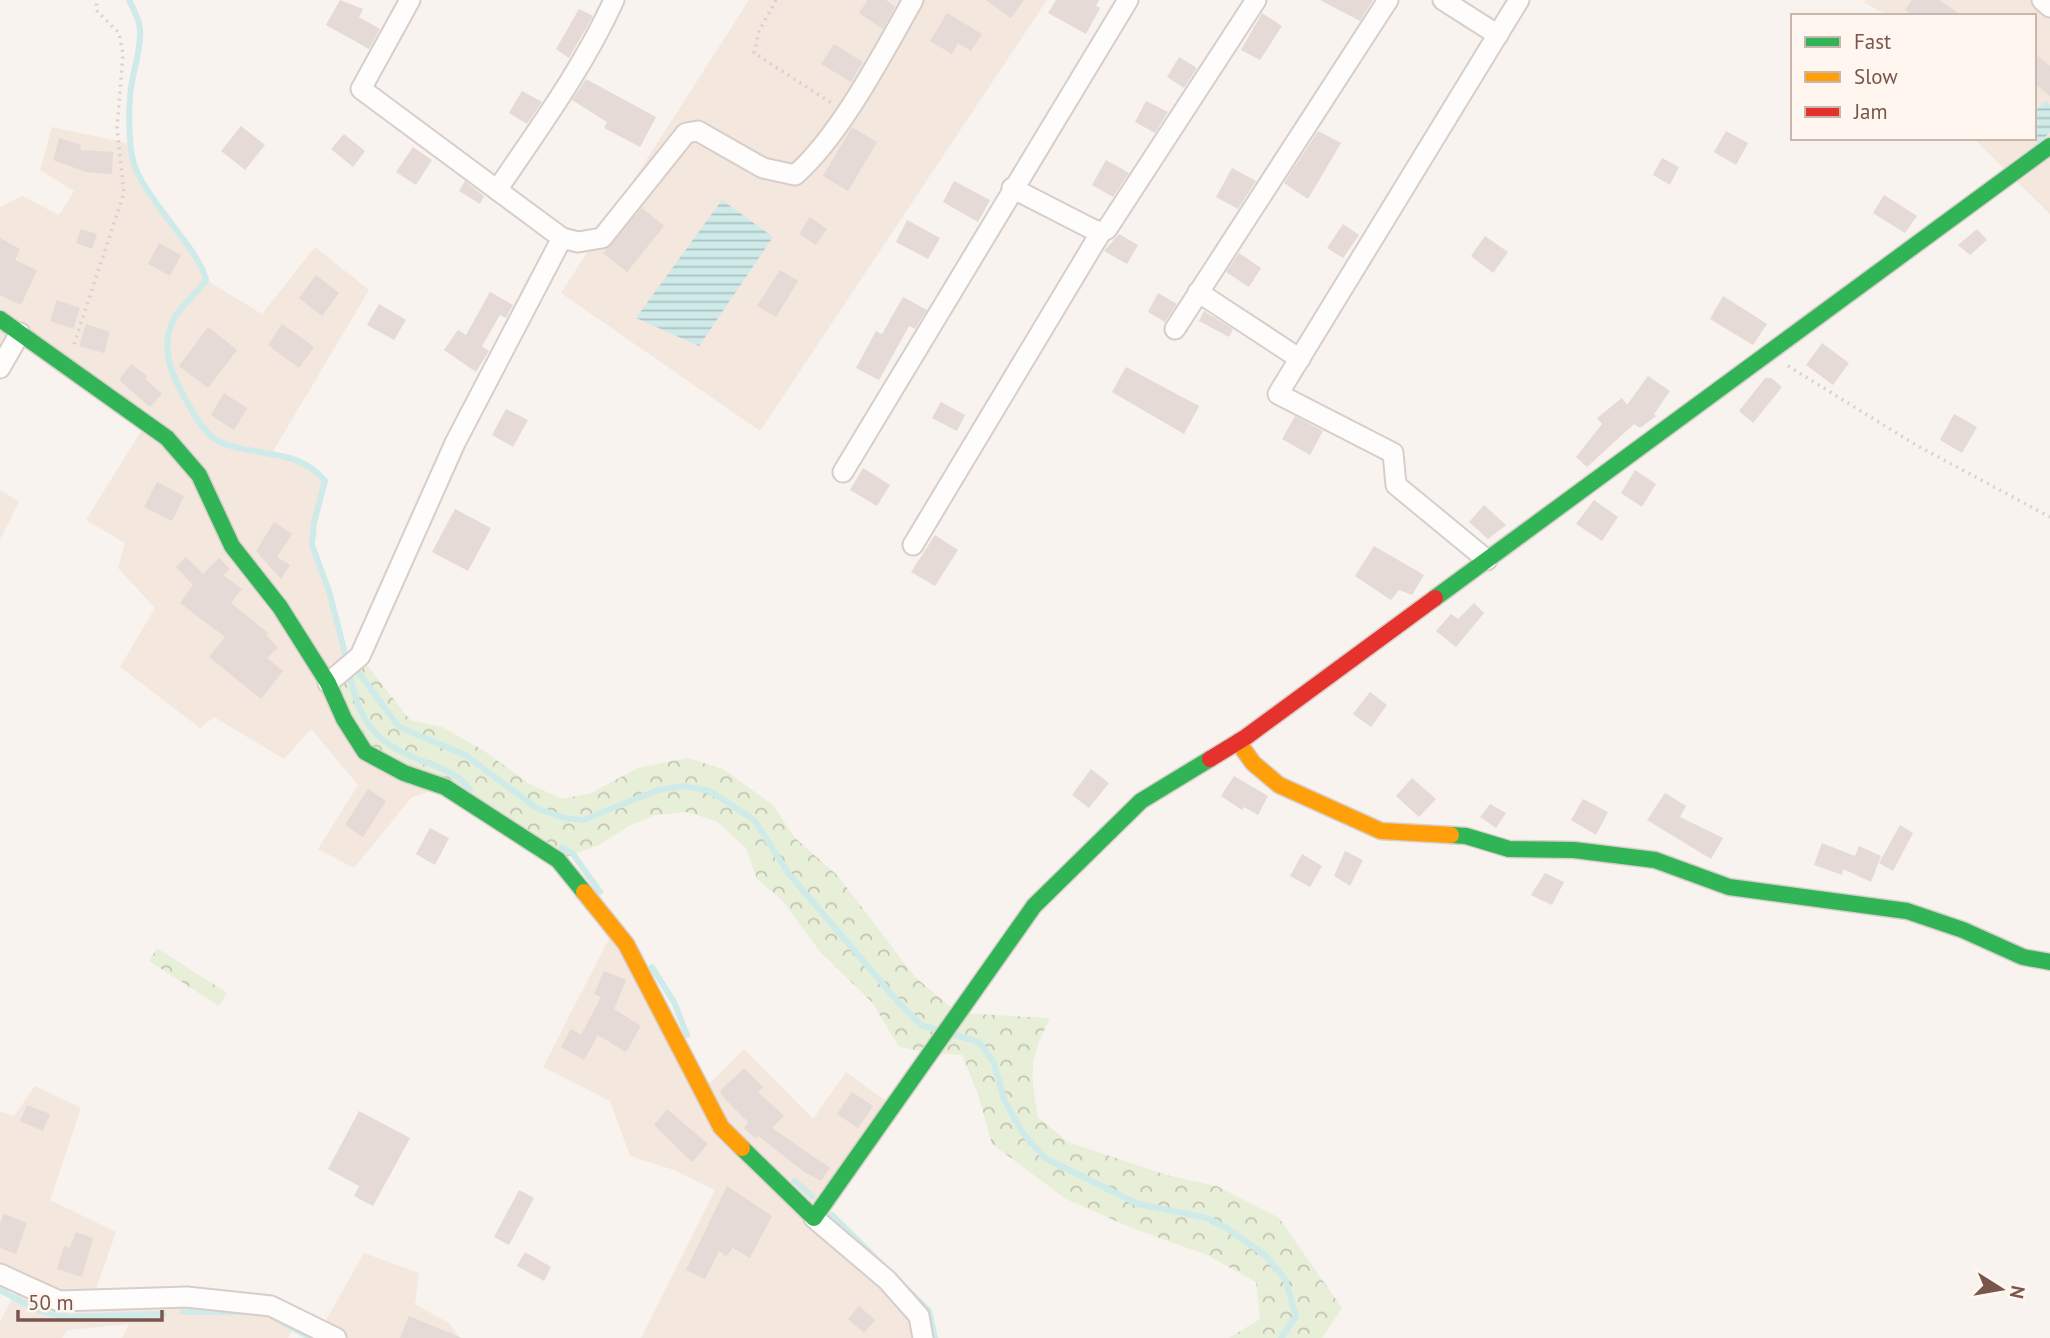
<svg xmlns="http://www.w3.org/2000/svg" width="2050" height="1338" viewBox="0 0 2050 1338" font-family="'PT Sans',sans-serif">
  <style>
    .residential { fill: #f3e7de }
    .forest { fill: url(#forest-crowns) }
    .water { fill: url(#water-rules) }
    .lines { fill: none; stroke-linecap: round; stroke-linejoin: round }
    .stream { stroke: #ceeae9; stroke-width: 6 }
    .building { fill: #e5dad5 }
    .street-casing { stroke: #d7ceca; stroke-width: 23 }
    .fast-casing { stroke: #d8ceca; stroke-width: 19 }
    .slow-casing { stroke: #d8ceca; stroke-width: 19 }
    .jam-casing { stroke: #d8ceca; stroke-width: 19 }
    .path { stroke: #dad1ce; stroke-width: 3.5; stroke-dasharray: 2 5; stroke-linecap: butt }
    .street { stroke: #fefdfc; stroke-width: 19 }
    .fast { stroke: #30b455; stroke-width: 16 }
    .slow { stroke: #ff9f0a; stroke-width: 16 }
    .jam { stroke: #e5322d; stroke-width: 16 }
  </style>
  <defs>
    <pattern id="forest-crowns" width="20" height="18" patternUnits="userSpaceOnUse" patternTransform="scale(1.75)"><rect width="20" height="18" fill="#e8efd8"/><path d="M2 6a3 3 0 1 1 6 0M12 15a3 3 0 1 1 6 0" fill="none" stroke="#c1c4b1"/></pattern>
    <pattern id="water-rules" width="6" height="5" patternUnits="userSpaceOnUse" patternTransform="scale(1.75)"><rect width="6" height="5" fill="#ceeae9"/><path d="M0 2.5h6" fill="none" stroke="#acc0bf"/></pattern>
  </defs>
  <rect width="100%" height="100%" fill="#f8f3ee"/>
  <g class="residential">
    <polygon points="749,0 1047,0 760,431 561,293"/>
    <polygon points="1866,0 2050,0 2050,214 1973,138 2034,138 2034,16 1888,16 1864,2"/>
    <polygon points="52,127 131,144 135,167 151,196 203,266 206,280 262,314 315,247 369,290 272,453 313,467 325,481 314,523 312,545 329,591 347,669 445,787 412,797 354,868 318,849 358,785 311,729 284,759 214,717 200,728 120,667 155,608 118,568 125,543 86,520 146,423 21,333 0,368 0,207 22,196 59,215 74,191 40,170"/>
    <polygon points="0,490 19,502 0,539"/>
    <polygon points="614,929 702,1091 744,1049 813,1119 846,1072 893,1106 814,1219 887,1280 923,1338 641,1338 715,1190 674,1170 630,1156 610,1101 543,1067"/>
    <polygon points="35,1086 81,1108 50,1200 116,1232 92,1300 192,1298 298,1320 288,1338 122,1338 129,1324 68,1330 62,1338 0,1338 0,1322 20,1284 0,1274 0,1111 14,1116"/>
    <polygon points="364,1253 419,1273 415,1304 450,1324 459,1338 336,1338 320,1331"/>
  </g>
  <g class="forest">
    <path d="M360,656l50,64 32,7 41,23 45,33 34,16 29,-6 47,-25 49,-10 36,11 50,36 22,33 43,38 77,101 43,36 92,5c-21,42 -20,53 -12,99l30,25 102,34 47,10 62,32 63,90 -20,30h-93l31,-19 -4,-37 -49,-27 -73,-26 -68,-30 -74,-55 -14,-50 -16,-39 -32,-2 -31,-6 -27,-45 -51,-49 -39,-53 -25,-21 -11,-31 -30,-27 -30,-9 -31,3 -26,11 -30,19 -41,15 -193,-108 -37,-69z"/>
    <polygon points="157,948 227,993 219,1006 149,961"/>
  </g>
  <g class="water">
    <polygon points="2046,101 2050,105 2050,132 2039,143 2029,138 2034,138 2034,112"/>
    <polygon points="722,200 773,237 699,346 636,318"/>
  </g>
  <g class="lines">
    <g class="stream">
      <path d="M129,0c4,9 11,20 11,30 1,18 -5,35 -8,52 -4,20 -4,66 3,85 15,38 64,82 71,113 -9,13 -23,24 -31,37 -18,32 -1,63 15,90 7,13 18,30 32,36 36,14 76,5 103,38l-11,42 -2,22 17,46 18,70"/>
      <polyline points="353,665 399,727 465,755 538,809 565,818 583,820 658,790 684,786 710,791 754,820 789,874 899,1003 921,1025 938,1030"/>
      <path d="M349,672c12,56 28,72 81,92 17,7 29,11 40,26"/>
      <polyline points="562,848 573,854 600,892"/>
      <polyline points="652,967 674,1002 687,1035"/>
      <polyline points="952,1034 979,1042 994,1063 1004,1099 1022,1132 1045,1158 1138,1204 1207,1218 1228,1229 1266,1256 1285,1279 1296,1316 1281,1338"/>
      <polyline points="795,1181 812,1196"/>
      <polyline points="832,1215 929,1311 935,1338"/>
      <polyline points="0,1290 39,1311 69,1317 164,1314"/>
      <polyline points="183,1312 246,1312"/>
      <polyline points="273,1317 311,1338"/>
    </g>
  </g>
  <g class="building">
    <polygon points="340,0 363,9 359,17 380,29 369,49 326,25"/>
    <polygon points="868,0 886,0 895,7 883,29 859,13"/>
    <polygon points="986,0 1024,0 1011,18"/>
    <polygon points="1056,0 1099,0 1096,6 1100,8 1086,34 1048,13"/>
    <polygon points="1320,0 1373,0 1360,21"/>
    <polygon points="1912,0 1939,0 1963,16 1914,16 1905,10"/>
    <polygon points="579,9 593,16 569,58 556,49"/>
    <polygon points="947,13 982,34 971,51 958,43 952,54 930,41"/>
    <polygon points="1262,13 1282,26 1260,60 1241,50"/>
    <polygon points="834,44 863,62 851,82 821,64"/>
    <polygon points="2034,53 2050,66 2050,96 2034,83"/>
    <polygon points="1179,57 1197,68 1184,88 1167,77"/>
    <polygon points="586,79 656,117 640,147 604,128 607,122 572,100"/>
    <polygon points="522,91 542,102 527,124 509,113"/>
    <polygon points="1146,101 1168,112 1155,133 1135,122"/>
    <polygon points="241,126 265,145 245,170 221,151"/>
    <polygon points="852,127 877,142 848,191 823,176"/>
    <polygon points="1318,131 1341,143 1308,199 1284,183"/>
    <polygon points="1726,131 1748,143 1736,165 1714,152"/>
    <polygon points="344,134 365,151 353,167 331,149"/>
    <polygon points="59,138 81,145 80,150 113,152 112,174 86,172 53,160"/>
    <polygon points="413,147 432,160 416,185 396,172"/>
    <polygon points="1662,158 1679,167 1670,185 1653,175"/>
    <polygon points="1106,160 1129,173 1113,197 1092,185"/>
    <polygon points="1232,168 1256,181 1238,209 1216,197"/>
    <polygon points="465,181 484,196 480,204 459,191"/>
    <polygon points="954,181 990,200 978,222 943,202"/>
    <polygon points="1884,195 1917,216 1905,233 1873,213"/>
    <polygon points="642,208 664,226 627,272 603,253"/>
    <polygon points="810,217 827,229 816,245 799,234"/>
    <polygon points="907,220 940,238 928,259 896,242"/>
    <polygon points="1343,224 1359,235 1343,258 1327,248"/>
    <polygon points="81,229 97,234 92,249 76,243"/>
    <polygon points="1977,229 1987,240 1970,255 1958,245"/>
    <polygon points="1119,234 1138,245 1127,264 1104,251"/>
    <polygon points="1485,236 1508,252 1493,273 1471,256"/>
    <polygon points="0,238 20,249 15,260 37,270 21,305 0,295"/>
    <polygon points="159,243 181,255 170,276 148,264"/>
    <polygon points="1239,253 1261,268 1249,287 1226,272"/>
    <polygon points="780,270 798,281 776,317 757,306"/>
    <polygon points="316,275 339,293 322,316 299,298"/>
    <polygon points="490,292 513,305 506,318 500,315 482,346 489,351 476,372 444,350 458,330 466,335"/>
    <polygon points="1158,293 1177,304 1165,322 1148,312"/>
    <polygon points="1723,296 1767,324 1753,345 1710,319"/>
    <polygon points="903,297 927,310 915,329 909,326 879,380 856,368 876,331 882,334"/>
    <polygon points="57,300 80,308 73,329 50,321"/>
    <polygon points="379,304 406,320 394,340 367,325"/>
    <polygon points="1204,311 1233,329 1229,337 1199,321"/>
    <polygon points="86,324 110,332 104,353 79,346"/>
    <polygon points="282,324 314,347 299,368 268,345"/>
    <polygon points="208,327 237,350 208,388 179,366"/>
    <polygon points="1822,343 1849,363 1833,385 1806,365"/>
    <polygon points="131,364 147,376 145,379 162,394 150,407 119,380"/>
    <polygon points="1126,367 1199,406 1184,434 1112,392"/>
    <polygon points="1648,376 1670,391 1654,414 1656,416 1640,428 1634,424 1587,467 1576,457 1602,424 1597,418 1622,398 1627,405"/>
    <polygon points="1765,378 1771,378 1782,387 1753,423 1739,411"/>
    <polygon points="224,393 247,408 234,430 211,415"/>
    <polygon points="941,402 965,415 957,431 932,418"/>
    <polygon points="506,409 528,420 513,447 492,435"/>
    <polygon points="1954,414 1977,427 1962,453 1940,440"/>
    <polygon points="1295,416 1323,431 1310,455 1282,439"/>
    <polygon points="863,468 890,485 877,506 850,490"/>
    <polygon points="1635,470 1656,484 1642,507 1621,493"/>
    <polygon points="157,482 184,496 172,521 144,507"/>
    <polygon points="1594,500 1618,517 1602,541 1576,524"/>
    <polygon points="1484,505 1506,525 1488,539 1469,522"/>
    <polygon points="455,509 491,528 468,571 432,552"/>
    <polygon points="274,522 292,534 277,557 290,565 281,579 256,551"/>
    <polygon points="935,535 958,550 935,586 911,572"/>
    <polygon points="1374,546 1424,575 1412,595 1399,590 1391,600 1355,576"/>
    <polygon points="186,557 203,574 219,558 230,569 223,575 242,589 231,603 268,633 266,635 278,648 267,658 283,671 261,699 209,657 225,637 180,603 193,585 176,567"/>
    <polygon points="1474,603 1484,613 1456,647 1436,631 1451,614 1458,619"/>
    <polygon points="1370,692 1387,705 1371,727 1353,714"/>
    <polygon points="1091,769 1109,783 1089,808 1072,795"/>
    <polygon points="1234,776 1268,796 1258,815 1244,807 1242,810 1221,796"/>
    <polygon points="1412,778 1436,799 1419,817 1396,796"/>
    <polygon points="368,789 386,801 363,837 345,825"/>
    <polygon points="1665,793 1686,806 1680,817 1723,838 1711,859 1647,820"/>
    <polygon points="1583,799 1608,812 1596,835 1571,820"/>
    <polygon points="1490,804 1506,813 1496,828 1480,817"/>
    <polygon points="1900,825 1913,833 1893,871 1879,863"/>
    <polygon points="430,828 449,838 435,865 416,854"/>
    <polygon points="1822,843 1855,856 1859,846 1881,856 1871,882 1843,869 1842,875 1814,865"/>
    <polygon points="1345,851 1363,860 1350,886 1334,876"/>
    <polygon points="1302,854 1322,866 1310,887 1290,876"/>
    <polygon points="1545,873 1564,882 1552,905 1531,895"/>
    <polygon points="604,971 626,980 614,1009 641,1026 626,1052 598,1035 584,1060 561,1047 571,1029 581,1035 601,997 594,994"/>
    <polygon points="744,1068 763,1087 758,1092 784,1116 772,1128 830,1168 821,1181 803,1171 758,1136 756,1139 744,1128 748,1122 724,1098 720,1091"/>
    <polygon points="852,1092 873,1106 858,1128 837,1114"/>
    <polygon points="27,1105 50,1114 43,1131 20,1121"/>
    <polygon points="667,1109 708,1144 692,1162 654,1125"/>
    <polygon points="359,1111 410,1138 373,1206 354,1196 359,1186 328,1169"/>
    <polygon points="727,1186 772,1216 750,1258 733,1248 726,1256 719,1251 705,1279 686,1270"/>
    <polygon points="519,1190 534,1198 509,1245 494,1237"/>
    <polygon points="4,1214 27,1223 16,1254 0,1248 0,1224"/>
    <polygon points="76,1232 93,1238 82,1277 57,1269 64,1246 70,1248"/>
    <polygon points="525,1252 551,1267 544,1281 517,1266"/>
    <polygon points="859,1306 875,1320 864,1333 848,1319"/>
    <polygon points="409,1316 462,1338 400,1338"/>
  </g>
  <g class="lines">
    <defs>
      <g id="street">
        <polyline points="1443,0 1498,35"/>
        <polyline points="2042,0 2050,7"/>
        <polyline points="1012,188 1092,229 1101,232 1107,229 1256,0"/>
        <path d="M497,190c42,-62 86,-122 117,-190"/>
        <path d="M562,238l16,4 24,-4 84,-105 12,-2 65,37 32,7c45,-39 88,-122 118,-175"/>
        <polyline points="1198,292 1300,359"/>
        <polyline points="1175,329 1388,0"/>
        <polyline points="0,368 20,333"/>
        <polyline points="843,472 1128,0"/>
        <polyline points="913,545 1101,232"/>
        <polyline points="1487,560 1396,485 1393,453 1278,394 1519,0"/>
        <polyline points="328,683 360,656 455,443 562,238 361,89 410,0"/>
        <polyline points="814,1218 887,1280 919,1316 923,1338"/>
        <polyline points="0,1274 59,1301 187,1297 271,1306 336,1338"/>
      </g>
      <g id="fast">
        <polyline points="0,319 167,438 199,475 232,546 280,607 328,683 344,719 365,752 404,773 445,787 558,860 584,892"/>
        <polyline points="1435,598 2050,146"/>
        <polyline points="1451,835 1466,836 1509,849 1574,850 1655,860 1729,887 1907,911 1963,930 2023,957 2050,962"/>
        <polyline points="742,1148 814,1218 1034,906 1141,801 1210,759"/>
      </g>
      <g id="slow">
        <polyline points="1238,742 1253,763 1279,785 1381,831 1451,835"/>
        <polyline points="584,892 626,944 721,1127 742,1148"/>
      </g>
      <polyline id="jam" points="1210,759 1246,737 1435,598"/>
    </defs>
    <use href="#street" class="street-casing"/>
    <use href="#fast" class="fast-casing"/>
    <use href="#slow" class="slow-casing"/>
    <use href="#jam" class="jam-casing"/>
    <g class="path">
      <polyline points="776,0 759,31 754,53 833,104"/>
      <polyline points="74,344 124,193 117,128 123,54 119,33 96,10 97,0"/>
      <polyline points="1788,366 1916,445 2050,517"/>
    </g>
    <use href="#street" class="street"/>
    <use href="#fast" class="fast"/>
    <use href="#slow" class="slow"/>
    <use href="#jam" class="jam"/>
  </g>
  <rect x="1791" y="14" width="245" height="126" fill="#fff7ef" stroke="#c9b7ae" stroke-width="2"/>
  <rect x="1805" y="37" width="35" height="10" fill="#30b455" stroke="#c9b7ae" stroke-width="2"/>
  <text x="1854" y="49" font-size="21" fill="#78564c">Fast</text>
  <rect x="1805" y="72" width="35" height="10" fill="#ff9f0a" stroke="#c9b7ae" stroke-width="2"/>
  <text x="1854" y="84" font-size="21" fill="#78564c">Slow</text>
  <rect x="1805" y="107" width="35" height="10" fill="#e5322d" stroke="#c9b7ae" stroke-width="2"/>
  <text x="1854" y="119" font-size="21" fill="#78564c">Jam</text>
  <g transform="translate(2001 1289) rotate(101)" stroke="#fff7ef" stroke-width="5" paint-order="stroke">
  <path d="M0-5L12 26L0 18L-12 26Z" fill="#78564c"/>
  <text y="-10" font-size="19" font-weight="bold" text-anchor="middle" fill="#78564c">N</text>
  </g>
  <path d="M18 1310v10h144v-10" fill="none" stroke="#78564c" stroke-width="3.5"/>
  <text x="28" y="1310" font-size="21" fill="#78564c" stroke="#fff7ef" stroke-width="5" paint-order="stroke">50 m</text>
</svg>
